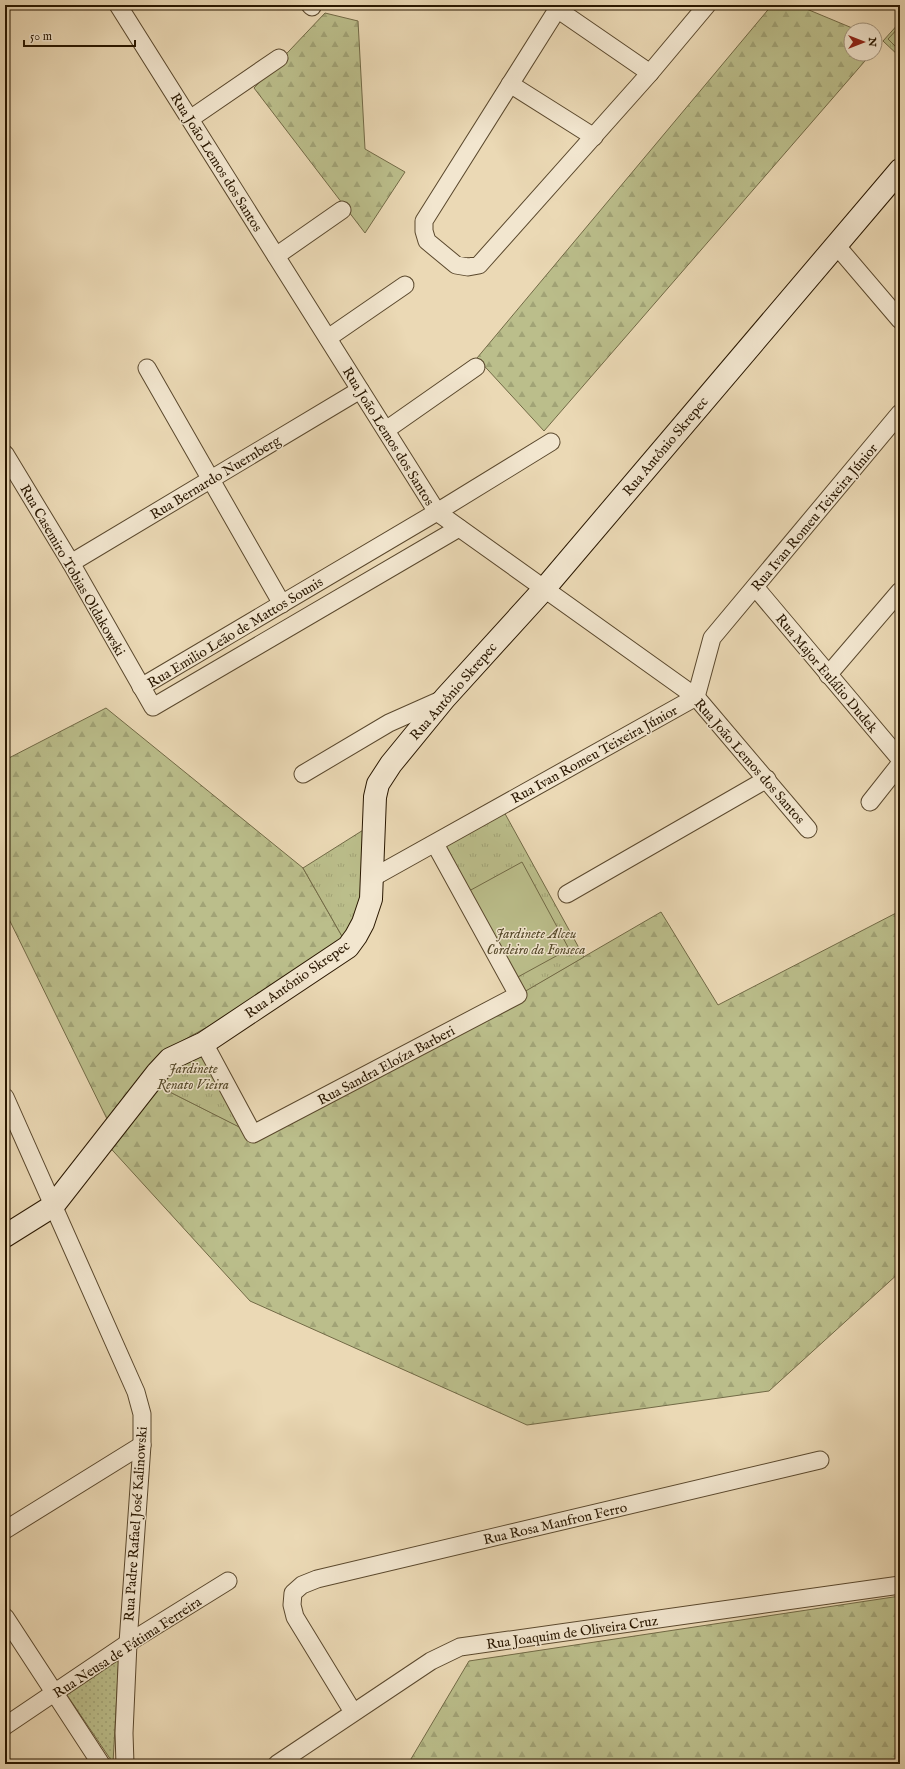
<svg xmlns="http://www.w3.org/2000/svg" width="905" height="1769" viewBox="0 0 905 1769" font-family="'IM FELL English',serif">
  <style>
    .grass { fill: url(#grass-dots); stroke: #726a46 }
    .forest { fill: url(#forest-firs); stroke: #726a46 }
    .park { fill: url(#park-tufts); stroke: #726a46 }
    .pitch { fill: #bbbe8b; stroke: #726a46 }
    .lines { fill: none; stroke-linecap: round; stroke-linejoin: round }
    .street-casing { stroke: #5a482d; stroke-width: 19 }
    .secondary-casing { stroke: #291700; stroke-width: 24 }
    .street { stroke: #f2e6cf; stroke-width: 17 }
    .secondary { stroke: #f2e6cf; stroke-width: 22 }
    .labels { text-anchor: middle; stroke-width: 3; stroke-linejoin: round; paint-order: stroke }
    .street-label { font-size: 14px; fill: #291700; stroke: #f2e6cf }
    .park-label { font-size: 14px; font-style: italic; fill: #55492a; stroke: #f2e6cf }
  </style>
  <defs>
    <pattern id="grass-dots" width="8" height="8" patternUnits="userSpaceOnUse"><rect width="8" height="8" fill="#bbbe8b"/><path d="M2 2h.1M6 6h.1" fill="none" stroke="#a1a376" stroke-width="1.8" stroke-linecap="round"/></pattern>
    <pattern id="forest-firs" width="22" height="20" patternUnits="userSpaceOnUse"><rect width="22" height="20" fill="#bbbe8b"/><path d="M5 1l3.5 6h-7zM16 11l3.5 6h-7z" fill="#a1a376"/></pattern>
    <pattern id="park-tufts" width="24" height="20" patternUnits="userSpaceOnUse"><rect width="24" height="20" fill="#bbbe8b"/><path d="M3 7l-1-3M5 7V3M7 7l1-3M15 17l-1-3M17 17v-4M19 17l1-3" fill="none" stroke="#a1a376"/></pattern>
  </defs>
  <rect width="100%" height="100%" fill="#ebd9b5"/>
  <filter id="stains"><feTurbulence type="fractalNoise" baseFrequency=".005" numOctaves="4"/><feColorMatrix values="0 0 0 0 .2 0 0 0 0 .09 0 0 0 0 .02 0 0 0 .5 -.17"/></filter>
  <radialGradient id="worn" r=".72"><stop offset=".6" stop-color="#630" stop-opacity="0"/><stop offset="1" stop-color="#630" stop-opacity=".3"/></radialGradient>
  <polygon class="grass" points="119,1656 113,1763 65,1692"/>
  <g class="forest">
    <polygon points="772,5 797,5 857,30 851,30 851,54 871,54 544,431 477,358"/>
    <polygon points="325,13 358,21 365,149 405,172 365,233 254,88"/>
    <polygon points="106,708 303,868 343,938 256,1000 164,1051 108,1121 5,911 5,760"/>
    <polygon points="900,911 900,1272 769,1391 527,1425 250,1301 104,1141 150,1082 254,1134 518,995 661,912 718,1005"/>
    <polygon points="900,1596 900,1764 408,1764 469,1661"/>
  </g>
  <g class="park">
    <polygon points="900,22 900,57 883,41"/>
    <polygon points="503,810 584,957 524,992 444,845"/>
    <polygon points="368,827 366,883 356,933 343,938 303,868"/>
    <polygon points="204,1043 253,1134 150,1082"/>
  </g>
  <g class="pitch">
    <polygon points="900,26 900,51 888,39"/>
    <polygon points="522,862 569,949 516,978 469,891"/>
  </g>
  <g class="lines">
    <defs>
      <g id="street">
        <polyline points="118,5 437,512 696,697 808,829"/>
        <polyline points="310,5 312,7"/>
        <polyline points="560,5 424,221 424,231 427,241 456,265 468,267 479,265 650,73 707,5"/>
        <polyline points="557,9 650,73"/>
        <polyline points="510,84 594,137"/>
        <polyline points="190,119 279,58"/>
        <polyline points="836,245 900,320"/>
        <polyline points="276,256 342,210"/>
        <polyline points="328,338 405,285"/>
        <polyline points="147,368 282,604"/>
        <polyline points="386,430 476,367"/>
        <polyline points="5,454 71,563 153,707 459,528"/>
        <polyline points="71,563 360,390"/>
        <polyline points="755,587 900,759"/>
        <polyline points="828,675 900,591"/>
        <polyline points="141,687 437,512 551,442"/>
        <polyline points="303,774 389,723 443,699"/>
        <polyline points="870,802 900,764"/>
        <polyline points="372,878 696,697 712,638 900,413"/>
        <polyline points="567,894 767,779"/>
        <polyline points="204,1043 253,1134 518,995 435,844"/>
        <polyline points="5,1097 136,1392 142,1414 142,1445 128,1643 124,1733 125,1764"/>
        <polyline points="5,1530 142,1445"/>
        <polyline points="5,1617 101,1764"/>
        <polyline points="353,1712 295,1617 292,1605 293,1593 302,1585 317,1579 820,1460"/>
        <polyline points="5,1726 128,1643 228,1581"/>
        <polyline points="277,1764 431,1661 460,1647 900,1585"/>
      </g>
      <polyline id="secondary" points="5,1236 53,1206 157,1073 170,1059 204,1043 348,947 356,936 363,923 371,899 375,797 378,784 391,764 445,698 545,588 900,170"/>
    </defs>
    <use href="#street" class="street-casing"/>
    <use href="#secondary" class="secondary-casing"/>
    <use href="#street" class="street"/>
    <use href="#secondary" class="secondary"/>
  </g>
  <g class="labels">
    <g class="street-label">
      <text transform="translate(217 162) rotate(58)" y="5">Rua João Lemos dos Santos</text>
      <text transform="translate(389 436) rotate(58)" y="5">Rua João Lemos dos Santos</text>
      <text transform="translate(665 446) rotate(-50)" y="5">Rua Antônio Skrepec</text>
      <text transform="translate(215 477) rotate(-31)" y="5">Rua Bernardo Nuernberg</text>
      <text transform="translate(814 517) rotate(-50)" y="5">Rua Ivan Romeu Teixeira Júnior</text>
      <text transform="translate(73 570) rotate(60)" y="5">Rua Casemiro Tobias Oldakowski</text>
      <text transform="translate(235 632) rotate(-31)" y="5">Rua Emilio Leão de Mattos Sounis</text>
      <text transform="translate(827 673) rotate(50)" y="5">Rua Major Eulálio Dudek</text>
      <text transform="translate(453 691) rotate(-49)" y="5">Rua Antônio Skrepec</text>
      <text transform="translate(594 754) rotate(-29)" y="5">Rua Ivan Romeu Teixeira Júnior</text>
      <text transform="translate(750 761) rotate(49)" y="5">Rua João Lemos dos Santos</text>
      <text transform="translate(297 979) rotate(-35)" y="5">Rua Antônio Skrepec</text>
      <text transform="translate(386 1065) rotate(-28)" y="5">Rua Sandra Eloíza Barberi</text>
      <text transform="translate(555 1523) rotate(-13)" y="5">Rua Rosa Manfron Ferro</text>
      <text transform="translate(135 1524) rotate(-86)" y="5">Rua Padre Rafael José Kalinowski</text>
      <text transform="translate(572 1632) rotate(-8)" y="5">Rua Joaquim de Oliveira Cruz</text>
      <text transform="translate(127 1647) rotate(-33)" y="5">Rua Neusa de Fátima Ferreira</text>
    </g>
    <g class="park-label">
      <text x="536" y="938">Jardinete Alceu<tspan x="536" dy="16">Cordeiro da Fonseca</tspan></text>
      <text x="193" y="1073">Jardinete<tspan x="193" dy="16">Renato Vieira</tspan></text>
    </g>
  </g>
  <rect width="905" height="1769" fill="none" stroke="#ebd9b5" stroke-width="20"/>
  <rect x="6" y="6" width="893" height="1757" fill="none" stroke="#291700" stroke-width="2"/>
  <rect x="10" y="10" width="885" height="1749" fill="none" stroke="#291700"/>
  <g transform="translate(863 42) rotate(90)"><circle r="19" fill="#f2e6cf" stroke="#a2937c"/>
  <path d="M0-3L7 15L0 10L-7 15Z" fill="#8f2418"/>
  <text y="-6" font-size="11" font-weight="bold" text-anchor="middle" fill="#291700">N</text>
  </g>
  <path d="M24 40v6h111v-6" fill="none" stroke="#291700" stroke-width="2"/>
  <text x="30" y="40" font-size="12" fill="#291700" stroke="#f2e6cf" stroke-width="3" paint-order="stroke">50 m</text>
  <rect width="100%" height="100%" filter="url(#stains)"/>
  <rect width="100%" height="100%" fill="url(#worn)"/>
</svg>
